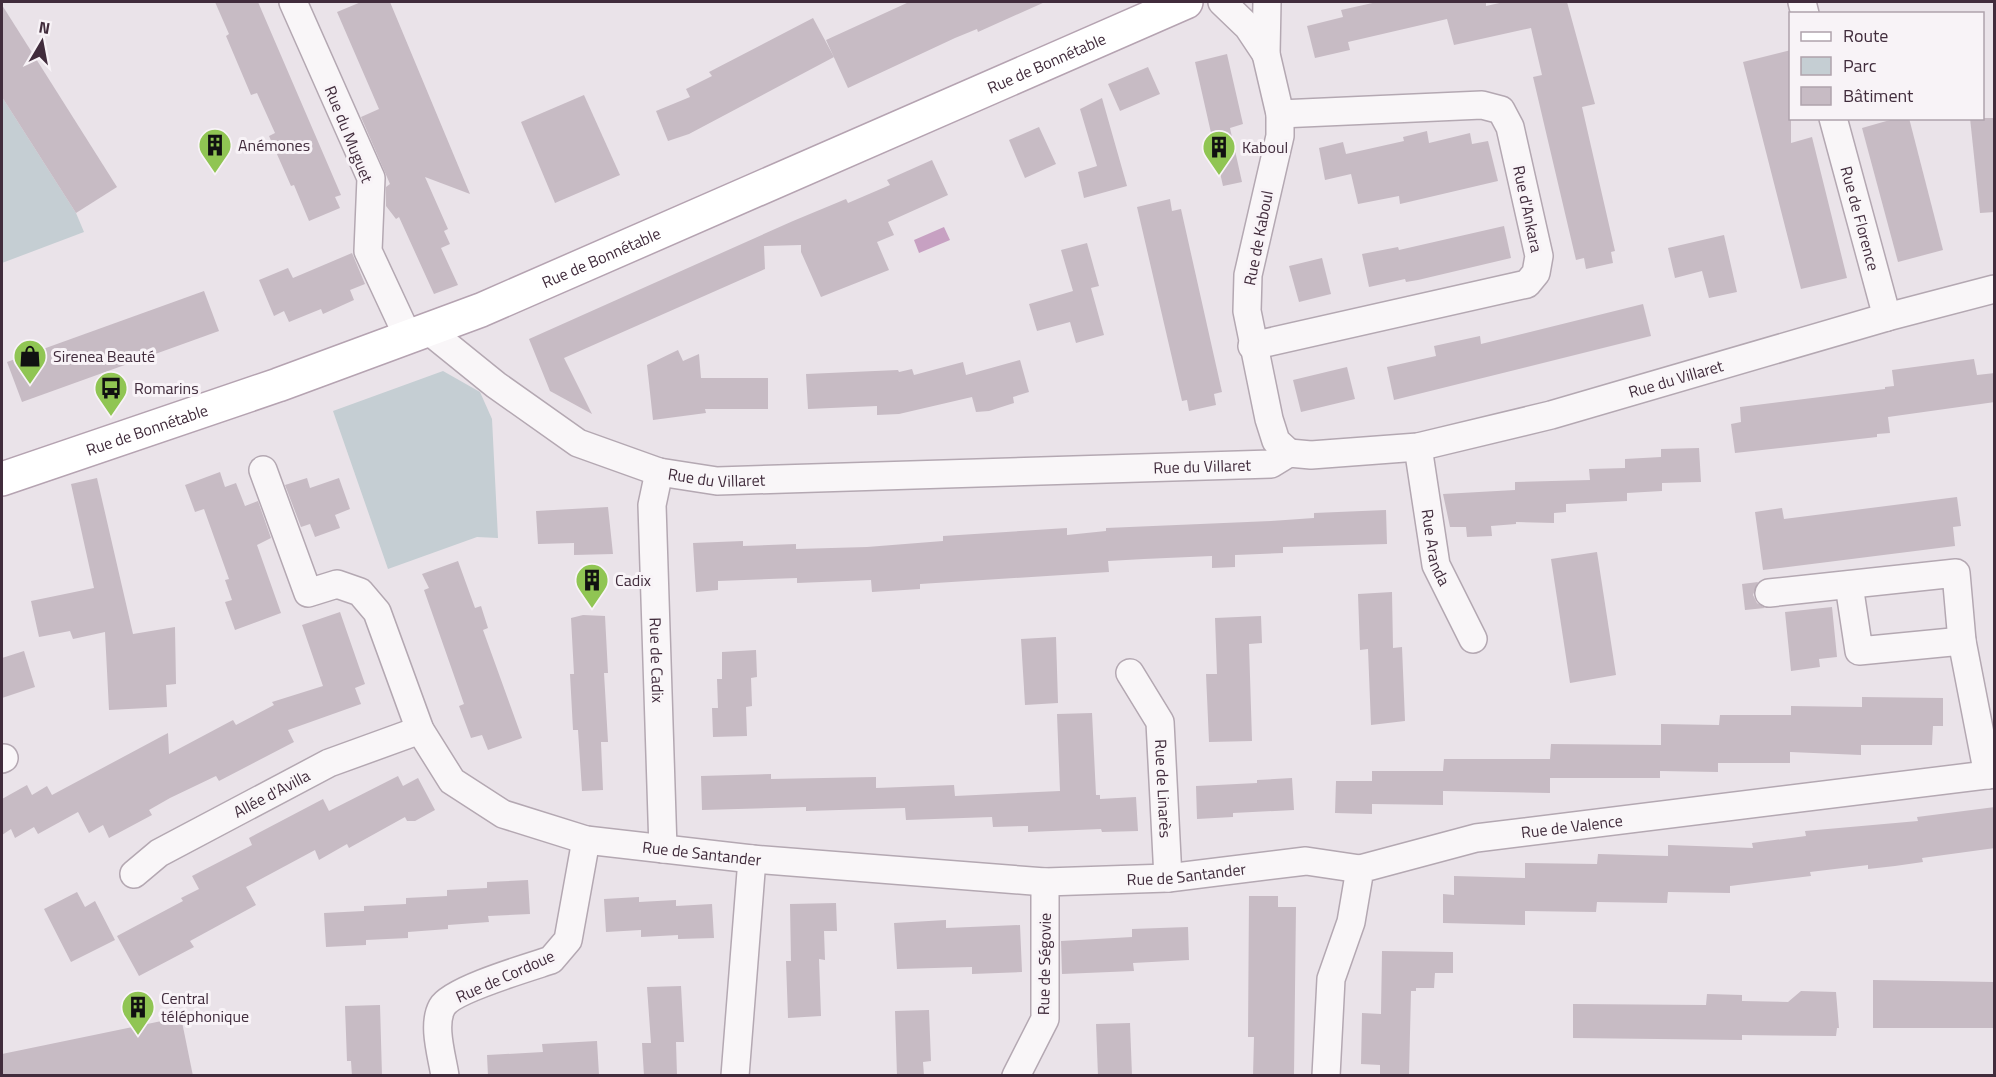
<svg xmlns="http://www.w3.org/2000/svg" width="1996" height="1077" viewBox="0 0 1996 1077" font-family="'Titillium Web',sans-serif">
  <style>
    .green { fill: #c5ced3 }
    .water { fill: #c7a1c2 }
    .building { fill: #c7bbc4 }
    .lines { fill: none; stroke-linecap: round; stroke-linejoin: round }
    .street-casing { stroke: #b4a8b2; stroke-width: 30 }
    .primary-casing { stroke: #b5a3b1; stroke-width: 36 }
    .street { stroke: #f9f6f8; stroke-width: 27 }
    .primary { stroke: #fff; stroke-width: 33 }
    .labels { text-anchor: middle; stroke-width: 6; stroke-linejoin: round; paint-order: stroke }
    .street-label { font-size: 16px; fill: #412c3c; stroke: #f8f3f7 }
    .poi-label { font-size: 16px; fill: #412c3c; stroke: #f8f3f7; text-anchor: start }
  </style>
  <rect width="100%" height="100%" fill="#eae3e9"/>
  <g class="green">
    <polygon points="2,97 76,213 84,232 2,263"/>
    <polygon points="443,371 480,392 492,419 498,538 477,537 388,569 333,411"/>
  </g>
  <polygon class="water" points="944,227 950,240 919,253 914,240"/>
  <g class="building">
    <polygon points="215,2 258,2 341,195 335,197 340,208 309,221 294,185 291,186 269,136 275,133 257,93 251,95 226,36 229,34"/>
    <polygon points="361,2 390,2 470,194 425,177 448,229 444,231 450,244 441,248 458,285 434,294 399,217 396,219 386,206 386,187 390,184 361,117 379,109 337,12"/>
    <polygon points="909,2 1045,2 978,32 977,29 955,38 848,88 826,40"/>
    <polygon points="1377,2 1486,2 1486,6 1504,2 1567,2 1595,104 1582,107 1615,251 1611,252 1613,263 1586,269 1584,258 1576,260 1533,77 1542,75 1531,28 1454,45 1447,19 1348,42 1350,50 1315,58 1307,26 1343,17 1341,10"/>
    <polygon points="2,5 117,187 76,213 2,97"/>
    <polygon points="813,18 834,57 689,134 668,141 656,111 690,97 686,89 712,76 709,72"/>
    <polygon points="1791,50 1791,143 1812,137 1847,278 1801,289 1743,62"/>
    <polygon points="1227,54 1243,124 1230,128 1242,182 1223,186 1195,62"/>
    <polygon points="1148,67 1160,94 1120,111 1108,84"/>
    <polygon points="584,95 620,175 555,203 521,122"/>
    <polygon points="1102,98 1127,186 1084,198 1078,172 1097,166 1080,109"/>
    <polygon points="1897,118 1909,118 1943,250 1898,262 1862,128"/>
    <polygon points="1970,118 1995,118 1995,212 1980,213"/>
    <polygon points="1039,127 1056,164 1025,178 1009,140"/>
    <polygon points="1427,131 1429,143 1470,133 1472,144 1488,141 1498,181 1400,204 1399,196 1358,204 1351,174 1325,180 1319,148 1343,142 1346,154 1404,141 1403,137"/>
    <polygon points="932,160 948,195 888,222 894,235 877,242 889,270 821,297 801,252 801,245 764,246 765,269 564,358 592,414 550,391 529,339 793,221 846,199 848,203 890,185 887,180"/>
    <polygon points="1170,199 1172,211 1181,209 1222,392 1214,394 1216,405 1189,411 1187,400 1182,401 1137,207"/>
    <polygon points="1504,226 1511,258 1418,280 1406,282 1405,279 1369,287 1362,254 1398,247 1399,250"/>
    <polygon points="1724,235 1737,292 1709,298 1702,271 1675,278 1668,248"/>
    <polygon points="1087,243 1099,286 1091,288 1104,335 1076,343 1070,322 1037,331 1029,304 1073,291 1061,250"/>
    <polygon points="352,253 365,284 350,290 354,300 323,314 321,309 289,322 284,311 274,316 259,280 288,268 293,278"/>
    <polygon points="1322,258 1331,294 1299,302 1289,266"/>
    <polygon points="204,291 219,331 22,402 7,362"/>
    <polygon points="1643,304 1651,336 1394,400 1387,367 1436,356 1434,346 1480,336 1481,344"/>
    <polygon points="678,350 683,361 699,354 701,378 768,378 768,409 705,409 706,413 653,420 647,365"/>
    <polygon points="1974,359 1977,375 1995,373 1995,402 1888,417 1890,433 1877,434 1877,437 1735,453 1731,424 1741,422 1740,407 1885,389 1885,387 1894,386 1892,370"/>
    <polygon points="1020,360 1029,392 1013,397 1014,403 989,411 976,412 972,397 899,414 877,415 877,406 808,409 806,374 898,370 899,372 912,369 914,375 963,362 966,375"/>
    <polygon points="1347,367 1355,399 1301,412 1293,380"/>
    <polygon points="1699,448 1701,482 1662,483 1662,491 1627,493 1627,501 1566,504 1566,512 1554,513 1554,523 1516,522 1516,524 1491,526 1492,536 1467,537 1466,527 1450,527 1443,494 1515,490 1515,482 1590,480 1589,469 1625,468 1625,459 1661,457 1661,449"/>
    <polygon points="220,472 225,487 236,483 245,506 258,501 271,538 257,545 281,613 235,630 225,602 232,600 225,580 229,579 204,509 195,512 185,485"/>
    <polygon points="97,478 133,634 175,627 176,684 166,685 167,707 109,710 105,632 73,639 70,631 39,637 31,601 94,588 71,484"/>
    <polygon points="307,478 310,488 339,478 350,509 335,515 340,528 315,537 310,524 301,527 285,485"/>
    <polygon points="1957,497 1961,526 1953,527 1955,546 1763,570 1755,512 1782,508 1784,519"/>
    <polygon points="608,507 613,554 574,555 574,543 538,544 536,511"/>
    <polygon points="1386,510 1387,544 1283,547 1283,553 1235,555 1235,567 1212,568 1212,556 1144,559 1108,561 1109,572 920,584 920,589 872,592 871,580 797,583 797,578 718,581 718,590 696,592 693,543 743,541 743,546 796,544 796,549 867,547 943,541 943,536 1067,528 1067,535 1106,531 1106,528 1271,521 1314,518 1314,513"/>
    <polygon points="1597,552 1616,675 1570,683 1551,559"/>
    <polygon points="458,561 475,608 481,606 488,628 483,630 522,738 488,750 482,735 471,738 459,706 464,704 424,590 429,588 422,574"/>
    <polygon points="1758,582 1753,595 1757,603 1765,608 1745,610 1742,584"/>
    <polygon points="1392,592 1393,648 1402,647 1405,721 1371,725 1368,649 1360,650 1358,594"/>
    <polygon points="1832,607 1837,657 1819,659 1820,667 1791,671 1785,612"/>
    <polygon points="340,612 365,684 355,688 361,704 288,730 294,742 219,781 216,776 170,798 149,810 152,815 109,838 103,825 89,833 78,812 38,834 34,827 15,838 11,829 2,835 2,799 27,785 32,795 47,786 52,795 168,733 169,754 233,720 236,725 274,705 272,702 323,686 302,625"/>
    <polygon points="583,615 605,616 608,673 604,673 608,742 601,742 603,790 582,791 578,730 573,730 570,674 574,674 571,618"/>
    <polygon points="1261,616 1262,643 1249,644 1252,741 1209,742 1206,674 1217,674 1215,618"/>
    <polygon points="1056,637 1058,703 1025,705 1021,639"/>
    <polygon points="756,650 757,677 751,678 752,706 746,707 747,736 713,737 712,708 718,708 717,679 722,679 722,652"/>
    <polygon points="24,651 35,687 2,698 2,658"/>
    <polygon points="1862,697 1943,698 1943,726 1933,726 1932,745 1861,745 1861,755 1790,752 1790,763 1718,763 1718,772 1660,771 1660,778 1550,778 1550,793 1443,791 1443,805 1372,804 1372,814 1335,813 1336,781 1372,781 1372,771 1443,771 1444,759 1550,759 1551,744 1661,745 1661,724 1719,725 1720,715 1791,715 1791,706 1862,707"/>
    <polygon points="1092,713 1096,795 1100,795 1100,799 1136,797 1138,831 1102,832 1101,829 1028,832 1028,826 993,827 992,817 906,820 905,808 806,811 806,807 702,810 701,776 771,774 771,779 876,777 876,788 954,785 955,796 1060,791 1057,714"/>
    <polygon points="398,776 403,786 418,778 435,810 415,821 407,821 405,817 349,848 347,844 319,860 315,850 246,887 256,905 190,941 194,947 139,976 117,936 183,901 181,898 199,889 192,876 252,845 249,838 323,799 329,811"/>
    <polygon points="1292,778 1294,810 1233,813 1233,817 1197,819 1196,786 1257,783 1257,780"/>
    <polygon points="1995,807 1995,848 1922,858 1923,862 1895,866 1868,869 1868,865 1810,872 1811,876 1730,886 1730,893 1668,892 1667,903 1597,902 1596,912 1525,911 1525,925 1443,923 1443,894 1454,895 1454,876 1525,878 1525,863 1597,864 1598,854 1668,856 1668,845 1753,848 1752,843 1806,836 1805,831 1918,821 1917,817"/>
    <polygon points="528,880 530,914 488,916 489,922 448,925 448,929 408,932 408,938 366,940 366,945 326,947 324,913 364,911 364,906 406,904 406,898 447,896 447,890 487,888 487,882"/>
    <polygon points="77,892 85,907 95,901 115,940 71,962 44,909"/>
    <polygon points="1249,896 1278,896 1278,907 1296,907 1294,1076 1253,1076 1254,1037 1248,1037"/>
    <polygon points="639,897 639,902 676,900 676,906 712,904 714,938 678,939 678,935 641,937 641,930 606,932 604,899"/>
    <polygon points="836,903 837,931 824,931 825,960 819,959 821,1016 788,1018 786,961 791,961 790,904"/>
    <polygon points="946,920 946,928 1020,925 1022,972 972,974 972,967 897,969 894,923"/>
    <polygon points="1188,927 1189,960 1133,963 1134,971 1062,974 1061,941 1132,937 1132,929"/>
    <polygon points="1382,951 1453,952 1453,973 1435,973 1434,988 1416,988 1416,991 1411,991 1409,1076 1380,1076 1380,1065 1361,1064 1362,1013 1381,1014"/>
    <polygon points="1873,980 1995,982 1995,1028 1873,1028"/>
    <polygon points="681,986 684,1042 676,1042 677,1076 644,1076 642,1043 651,1043 647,987"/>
    <polygon points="1801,991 1836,992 1839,1028 1837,1028 1836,1036 1742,1035 1742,1040 1573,1038 1573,1004 1706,1005 1707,994 1742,995 1742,1001 1788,1002"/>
    <polygon points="380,1005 382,1076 352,1076 351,1061 347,1061 345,1006"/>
    <polygon points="929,1010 931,1061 923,1062 924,1076 897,1076 895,1011"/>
    <polygon points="181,1017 193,1076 2,1076 2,1054"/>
    <polygon points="1130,1023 1132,1076 1098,1076 1096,1024"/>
    <polygon points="597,1041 599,1075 488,1076 487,1055 543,1052 542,1044"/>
  </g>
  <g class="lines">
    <defs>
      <g id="street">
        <polyline points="293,2 371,178 368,251 408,337"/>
        <polyline points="1222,2 1248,27 1266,54"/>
        <polyline points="1267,2 1266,54 1280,114 1280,136 1248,275 1247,311 1269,419 1276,441 1289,453"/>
        <polyline points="1802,2 1805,14"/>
        <path id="s1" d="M1833,118l54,199"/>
        <path id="s2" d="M428,330l68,55 82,58 81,29 58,9 554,-17 18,-11 22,2 107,-8 133,-32 336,-98 107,-28"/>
        <polyline points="1252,346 1527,284 1536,273 1539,256 1510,127 1501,110 1482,105 1280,114"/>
        <path id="s3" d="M1418,447l18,118 37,74"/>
        <path id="s4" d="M263,470l45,123 29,-9 23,8 17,20 43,118 32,51 51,33 83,26 166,19 293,23 123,-4 138,-17 54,8"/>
        <path id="s5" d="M659,472l-7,33 11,344"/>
        <polyline points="1849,585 1859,651 1962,641"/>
        <polyline points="1769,593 1956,573 1962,641 1988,775"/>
        <path id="s6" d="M1130,673l30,49 8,156"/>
        <polyline points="2,759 4,758"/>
        <path id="s7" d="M134,874l25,-21 170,-90 91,-33"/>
        <path d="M445,1076c-3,-20 -13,-51 -3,-69 9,-17 88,-40 109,-47l17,-20 18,-100"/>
        <polyline points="735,1076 752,859"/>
        <polyline points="1016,1076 1045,1019 1045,882"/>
        <path id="s8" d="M1326,1076l5,-97 20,-57 9,-53 116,-31 518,-64"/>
      </g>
      <g id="primary">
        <path id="s9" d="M2,479l276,-94 203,-75 705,-308"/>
      </g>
    </defs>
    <use href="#street" class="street-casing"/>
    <use href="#primary" class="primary-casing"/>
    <use href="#street" class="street"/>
    <use href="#primary" class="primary"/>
  </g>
  <defs>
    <symbol id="building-pin" viewBox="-11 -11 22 30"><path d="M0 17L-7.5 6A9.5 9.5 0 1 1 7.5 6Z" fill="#90c553" stroke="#f8f3f7"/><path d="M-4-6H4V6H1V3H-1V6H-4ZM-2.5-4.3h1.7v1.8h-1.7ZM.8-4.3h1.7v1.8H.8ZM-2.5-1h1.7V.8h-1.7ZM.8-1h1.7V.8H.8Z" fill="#111"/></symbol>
    <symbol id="shop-pin" viewBox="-11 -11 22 30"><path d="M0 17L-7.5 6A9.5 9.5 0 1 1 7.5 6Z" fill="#90c553" stroke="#f8f3f7"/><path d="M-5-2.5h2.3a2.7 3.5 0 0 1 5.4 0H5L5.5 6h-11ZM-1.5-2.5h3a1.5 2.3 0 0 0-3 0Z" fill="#111"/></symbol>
    <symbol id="bus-pin" viewBox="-11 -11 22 30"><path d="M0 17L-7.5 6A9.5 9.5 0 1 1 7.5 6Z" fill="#90c553" stroke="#f8f3f7"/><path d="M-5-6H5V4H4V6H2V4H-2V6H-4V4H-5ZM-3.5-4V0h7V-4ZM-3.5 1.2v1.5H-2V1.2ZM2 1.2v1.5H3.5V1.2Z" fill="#111"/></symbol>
  </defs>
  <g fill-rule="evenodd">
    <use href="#building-pin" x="196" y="126" width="38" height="52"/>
    <use href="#building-pin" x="1200" y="128" width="38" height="52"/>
    <use href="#shop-pin" x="11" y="337" width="38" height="52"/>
    <use href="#bus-pin" x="92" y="369" width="38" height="52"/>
    <use href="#building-pin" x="573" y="561" width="38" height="52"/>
    <use href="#building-pin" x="119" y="988" width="38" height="52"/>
  </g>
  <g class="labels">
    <g class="street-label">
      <text dy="6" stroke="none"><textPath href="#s9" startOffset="1125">Rue de Bonnétable</textPath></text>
      <text transform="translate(349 134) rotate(68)" y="6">Rue du Muguet</text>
      <text transform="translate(1528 209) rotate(78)" y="6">Rue d'Ankara</text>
      <text dy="6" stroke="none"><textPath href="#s1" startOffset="104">Rue de Florence</textPath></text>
      <text transform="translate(1258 238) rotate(-79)" y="6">Rue de Kaboul</text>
      <text dy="6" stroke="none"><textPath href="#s9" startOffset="639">Rue de Bonnétable</textPath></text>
      <text dy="6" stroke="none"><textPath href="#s2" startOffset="1304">Rue du Villaret</textPath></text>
      <text dy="6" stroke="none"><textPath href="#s9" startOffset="153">Rue de Bonnétable</textPath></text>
      <text dy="6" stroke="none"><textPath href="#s2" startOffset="818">Rue du Villaret</textPath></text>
      <text dy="6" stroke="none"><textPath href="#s2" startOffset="332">Rue du Villaret</textPath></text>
      <text dy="6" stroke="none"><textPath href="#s3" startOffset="102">Rue Aranda</textPath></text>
      <text dy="6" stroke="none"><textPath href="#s5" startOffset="189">Rue de Cadix</textPath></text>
      <text dy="6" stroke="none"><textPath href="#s6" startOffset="124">Rue de Linarès</textPath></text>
      <text dy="6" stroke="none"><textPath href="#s7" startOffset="160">Allée d'Avilla</textPath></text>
      <text dy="6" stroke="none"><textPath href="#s8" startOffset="428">Rue de Valence</textPath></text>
      <text dy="6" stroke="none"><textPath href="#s4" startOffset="662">Rue de Santander</textPath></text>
      <text dy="6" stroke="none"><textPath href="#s4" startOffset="1148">Rue de Santander</textPath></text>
      <text transform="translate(1044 964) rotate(-89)" y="6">Rue de Ségovie</text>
      <text transform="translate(505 976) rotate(-24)" y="6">Rue de Cordoue</text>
    </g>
    <g class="poi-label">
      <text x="238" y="151">Anémones</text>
      <text x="1242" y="153">Kaboul</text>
      <text x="53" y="362">Sirenea Beauté</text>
      <text x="134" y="394">Romarins</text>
      <text x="615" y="586">Cadix</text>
      <text x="161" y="1004">Central<tspan x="161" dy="18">téléphonique</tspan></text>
    </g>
  </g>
  <rect width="1996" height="1077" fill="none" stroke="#412c3c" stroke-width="6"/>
  <rect x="1789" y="12" width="195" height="108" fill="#f8f3f7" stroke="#afa3ac" stroke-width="1.5"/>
  <rect x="1801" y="32" width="30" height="9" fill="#ffffff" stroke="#afa3ac" stroke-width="1.5"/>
  <text x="1843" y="42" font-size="18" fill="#412c3c">Route</text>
  <rect x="1801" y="57" width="30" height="18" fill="#c5ced3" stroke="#afa3ac" stroke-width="1.5"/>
  <text x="1843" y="72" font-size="18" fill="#412c3c">Parc</text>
  <rect x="1801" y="87" width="30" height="18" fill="#c7bbc4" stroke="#afa3ac" stroke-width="1.5"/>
  <text x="1843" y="102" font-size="18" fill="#412c3c">Bâtiment</text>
  <g transform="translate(42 42) rotate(10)" stroke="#f8f3f7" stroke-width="4.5" paint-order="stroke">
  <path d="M0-4.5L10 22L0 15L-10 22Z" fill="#412c3c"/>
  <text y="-9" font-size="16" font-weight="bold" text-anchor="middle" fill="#412c3c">N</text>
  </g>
</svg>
